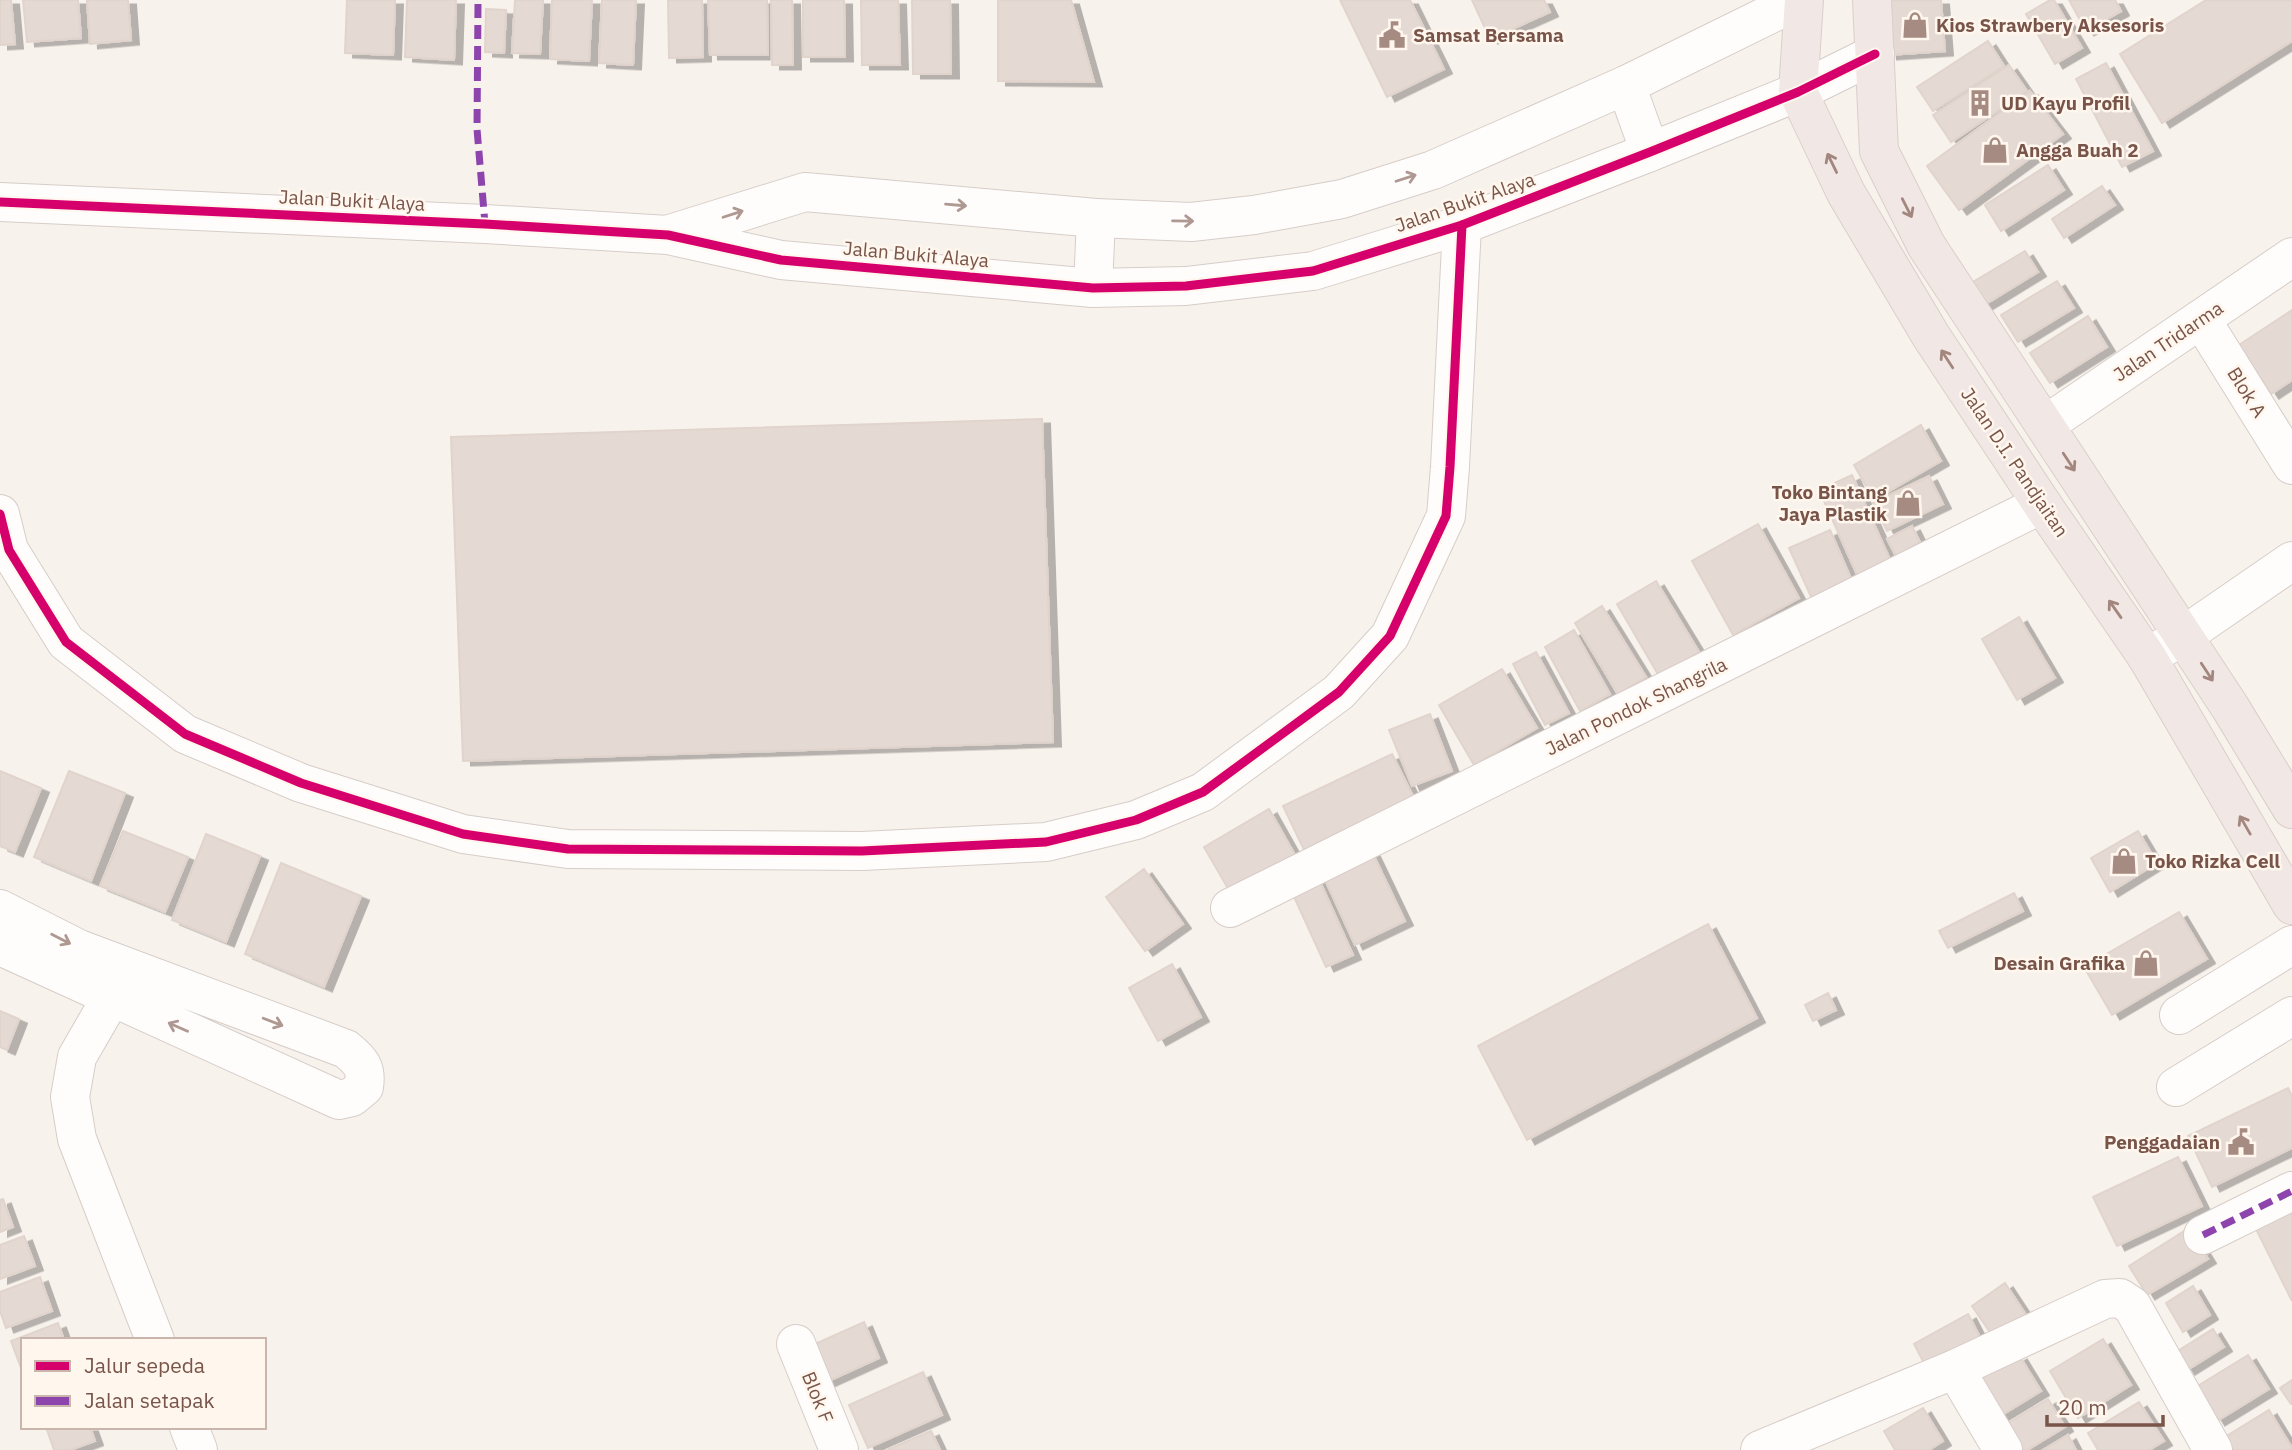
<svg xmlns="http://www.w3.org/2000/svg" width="2292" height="1450" viewBox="0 0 2292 1450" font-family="'IBM Plex Sans',sans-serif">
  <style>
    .building { fill: #e5d9d3; stroke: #e1d4cd; stroke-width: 2; filter: url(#shadow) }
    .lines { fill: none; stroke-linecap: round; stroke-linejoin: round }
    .minor-casing { stroke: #d7cdc8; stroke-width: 40 }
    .highway-casing { stroke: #dacec9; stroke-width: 40 }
    .minor { stroke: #fefdfc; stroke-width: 38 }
    .highway { stroke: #f1e7e4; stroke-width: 38 }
    .quiet { stroke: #8e44ad; stroke-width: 7; stroke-dasharray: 14 7; stroke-linecap: butt }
    .cycleway-casing { stroke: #fff6ed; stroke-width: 13 }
    .cycleway { stroke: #d6006c; stroke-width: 9 }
    .oneway { stroke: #a3877f }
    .oneway2 { stroke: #ae9891 }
    .labels { text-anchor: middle; stroke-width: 5; stroke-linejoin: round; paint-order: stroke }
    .poi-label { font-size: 19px; font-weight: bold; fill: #795449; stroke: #fff6ed; text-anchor: start }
    .street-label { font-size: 19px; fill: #795449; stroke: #fff6ed }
  </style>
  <defs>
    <filter id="shadow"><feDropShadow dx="8" dy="4.5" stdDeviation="0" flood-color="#0004"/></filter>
  </defs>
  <rect width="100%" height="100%" fill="#f8f2ec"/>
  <g class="building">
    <polygon points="0,0 11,0 15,44 0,45"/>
    <polygon points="23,0 78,0 81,38 27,42"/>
    <polygon points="87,0 128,0 131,40 90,44"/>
    <polygon points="347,0 395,0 393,55 345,53"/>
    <polygon points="407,0 456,0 454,60 405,57"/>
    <polygon points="515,0 543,0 540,54 512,53"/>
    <polygon points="552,0 592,0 589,61 550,59"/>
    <polygon points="602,0 636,0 633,65 599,63"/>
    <polygon points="668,0 702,0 703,57 669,58"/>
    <polygon points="708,0 767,0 768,55 710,55"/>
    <polygon points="771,0 792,0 793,65 772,65"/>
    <polygon points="803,0 844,0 845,57 803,57"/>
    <polygon points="861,0 898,0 900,65 862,65"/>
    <polygon points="912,0 950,0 951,74 913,74"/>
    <polygon points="998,0 1071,0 1094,82 998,81"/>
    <polygon points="1340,0 1410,0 1444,69 1387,97"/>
    <polygon points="1472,0 1544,0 1550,12 1490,39"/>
    <polygon points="1885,0 1941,0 1945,51 1889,55"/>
    <polygon points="2050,0 2054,0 2082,48 2055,64 2026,14"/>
    <polygon points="2069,0 2115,0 2121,11 2086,31"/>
    <polygon points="2206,0 2292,0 2292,41 2162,123 2120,54"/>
    <polygon points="486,9 506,10 504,53 485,52"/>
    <polygon points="1988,41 2004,66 1933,111 1917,87"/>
    <polygon points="2106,63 2153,151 2122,167 2076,79"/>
    <polygon points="2009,65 2027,91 1951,142 1933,115"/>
    <polygon points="2030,91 2063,134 1959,210 1927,166"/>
    <polygon points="2048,165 2064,190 2001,231 1985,205"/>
    <polygon points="2102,186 2115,205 2064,238 2052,219"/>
    <polygon points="2025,251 2038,272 1984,305 1971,283"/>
    <polygon points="2057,281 2074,308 2018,342 2001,315"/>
    <polygon points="2292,310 2292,380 2271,394 2239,345"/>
    <polygon points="2088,316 2107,347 2050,383 2030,353"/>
    <polygon points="1042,419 1053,742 463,761 451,437"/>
    <polygon points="1921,425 1941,461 1874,500 1854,465"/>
    <polygon points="1852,475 1892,564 1859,579 1819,490"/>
    <polygon points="1929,476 1943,504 1887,531 1873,503"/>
    <polygon points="1758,524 1799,598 1733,635 1692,561"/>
    <polygon points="1912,526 1920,542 1896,556 1887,539"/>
    <polygon points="1830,530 1852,581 1812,599 1789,548"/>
    <polygon points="1656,581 1699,652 1659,676 1617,604"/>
    <polygon points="1602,606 1646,677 1618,694 1575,623"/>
    <polygon points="2019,617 2055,678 2017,700 1982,639"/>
    <polygon points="1574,630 1610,694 1580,711 1545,647"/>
    <polygon points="1536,652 1569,713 1545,725 1513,664"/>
    <polygon points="1502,669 1537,728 1474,765 1439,705"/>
    <polygon points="1430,714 1452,771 1412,786 1389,730"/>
    <polygon points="1392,754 1415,800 1305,852 1283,806"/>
    <polygon points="0,771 41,788 15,852 0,846"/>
    <polygon points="69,771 125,793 91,881 34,857"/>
    <polygon points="1269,809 1295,855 1230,892 1204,847"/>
    <polygon points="123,831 188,857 165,912 100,886"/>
    <polygon points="2138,831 2157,863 2110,892 2091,858"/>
    <polygon points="206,834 260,856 226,942 172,920"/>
    <polygon points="1371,850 1405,921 1355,945 1322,873"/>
    <polygon points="281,863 361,896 324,987 245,954"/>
    <polygon points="1144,869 1183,924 1145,951 1106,897"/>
    <polygon points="1317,875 1353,955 1326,967 1290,888"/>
    <polygon points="2014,893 2023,911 1948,948 1939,931"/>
    <polygon points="2179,912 2207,959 2112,1015 2084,967"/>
    <polygon points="1708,924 1757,1018 1527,1140 1478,1046"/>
    <polygon points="1172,964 1201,1017 1158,1041 1129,988"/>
    <polygon points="1828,993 1836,1010 1813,1021 1805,1005"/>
    <polygon points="0,1011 19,1019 7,1050 0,1047"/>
    <polygon points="2288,1088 2292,1096 2292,1148 2212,1187 2188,1136"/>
    <polygon points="2178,1157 2202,1206 2117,1246 2093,1197"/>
    <polygon points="2292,1198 2292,1301 2251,1219"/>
    <polygon points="3,1199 13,1227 0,1232 0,1200"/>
    <polygon points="2189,1228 2208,1259 2147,1295 2129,1266"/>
    <polygon points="24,1236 35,1266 0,1279 0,1245"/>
    <polygon points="40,1277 52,1311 6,1328 0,1311 0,1292"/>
    <polygon points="2005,1283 2028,1318 1996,1341 1972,1306"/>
    <polygon points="2193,1286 2210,1315 2183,1332 2166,1303"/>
    <polygon points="1968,1314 1981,1339 1927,1369 1914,1344"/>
    <polygon points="864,1322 879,1358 822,1384 806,1348"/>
    <polygon points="58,1323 64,1340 23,1340 21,1368 11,1341"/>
    <polygon points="2213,1329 2224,1347 2187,1370 2176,1352"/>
    <polygon points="2103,1339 2131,1385 2078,1418 2050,1371"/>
    <polygon points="2019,1355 2041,1391 1990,1422 1968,1385"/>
    <polygon points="2248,1355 2269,1389 2217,1421 2196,1387"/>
    <polygon points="923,1372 942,1415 868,1448 849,1405"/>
    <polygon points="2292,1380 2292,1404 2291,1404 2280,1388"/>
    <polygon points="2048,1399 2065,1427 2027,1450 2022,1450 2006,1424"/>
    <polygon points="2139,1402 2164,1441 2149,1450 2098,1450 2088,1433"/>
    <polygon points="1923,1408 1943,1441 1929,1450 1895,1450 1884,1431"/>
    <polygon points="2269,1410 2292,1448 2289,1450 2226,1450 2220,1440"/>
    <polygon points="46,1427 90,1427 95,1441 70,1450 54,1450"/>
    <polygon points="931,1431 940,1450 887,1450"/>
    <polygon points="2068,1435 2076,1450 2043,1450"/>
  </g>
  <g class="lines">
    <defs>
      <g id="minor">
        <polyline points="1626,85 1650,152"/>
        <polyline points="0,202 485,224 668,235 781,260 1093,288 1186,286 1313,271 1462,225 1650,152 1798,92 1875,54"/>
        <polyline points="670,234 805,192 1096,218 1191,222 1254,215 1342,199 1433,170 1626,85 1799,0"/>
        <polyline points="1093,288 1096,218"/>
        <polyline points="2201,319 2292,465"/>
        <polyline points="2045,425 2292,257"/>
        <polyline points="0,514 9,550 66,642 185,734 301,783 463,834 568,849 862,851 1046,842 1136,820 1203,792 1339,692 1390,636 1446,516 1450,467 1462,225"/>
        <polyline points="2147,657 2183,636 2292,561"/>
        <polyline points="1230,908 2042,504"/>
        <path d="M0,909l79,40 267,100c15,12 21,19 18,38l-12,10 -13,3 -339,-154"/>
        <polyline points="111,998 77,1057 70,1097 77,1139 155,1340"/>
        <polyline points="2179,1015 2292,945"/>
        <polyline points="2176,1087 2292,1016"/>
        <polyline points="2203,1235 2292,1191"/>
        <polyline points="796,1344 839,1450"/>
        <polyline points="1955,1369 2003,1450"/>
        <polyline points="189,1427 198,1450"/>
        <polyline points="1760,1450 1955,1369 2105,1299 2120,1298 2132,1306 2213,1450"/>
      </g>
      <g id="highway">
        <polyline points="1804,0 1798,92 1846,193 1931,336 2042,504 2147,657 2292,905"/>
        <polyline points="1872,0 1879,151 1926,245 2230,707 2292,809"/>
      </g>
    </defs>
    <use href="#minor" class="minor-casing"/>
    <use href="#highway" class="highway-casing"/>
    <use href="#minor" class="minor"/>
    <use href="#highway" class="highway"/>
    <g class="quiet">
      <polyline points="478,4 477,129 485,224"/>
      <polyline points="2203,1235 2292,1191"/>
    </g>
    <defs>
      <g id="cycleway">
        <polyline points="0,202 485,224 668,235 781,260 1093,288 1186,286 1313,271 1462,225 1650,152 1798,92 1875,54"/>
        <polyline points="0,514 9,550 66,642 185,734 301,783 463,834 568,849 862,851 1046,842 1136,820 1203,792 1339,692 1390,636 1446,516 1450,467 1462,225"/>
      </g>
    </defs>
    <use href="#cycleway" class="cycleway-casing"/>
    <use href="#cycleway" class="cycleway"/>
  </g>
  <defs><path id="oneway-shaft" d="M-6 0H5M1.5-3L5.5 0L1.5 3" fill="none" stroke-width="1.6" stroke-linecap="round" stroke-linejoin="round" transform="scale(1.75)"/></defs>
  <g class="oneway">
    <use href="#oneway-shaft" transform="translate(1832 163) rotate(-116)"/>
    <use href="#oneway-shaft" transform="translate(1907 208) rotate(63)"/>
    <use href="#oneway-shaft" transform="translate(1947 359) rotate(-123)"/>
    <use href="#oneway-shaft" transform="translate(2069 462) rotate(57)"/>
    <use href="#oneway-shaft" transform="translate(2115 609) rotate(-125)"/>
    <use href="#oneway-shaft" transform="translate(2207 672) rotate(57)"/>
    <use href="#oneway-shaft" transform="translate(2245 825) rotate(-120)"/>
  </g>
  <g class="oneway2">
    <use href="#oneway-shaft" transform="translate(1406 178) rotate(-18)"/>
    <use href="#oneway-shaft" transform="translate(956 205) rotate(5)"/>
    <use href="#oneway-shaft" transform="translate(733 214) rotate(-18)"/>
    <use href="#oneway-shaft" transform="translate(1183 221) rotate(1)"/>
    <use href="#oneway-shaft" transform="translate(61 939) rotate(27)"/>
    <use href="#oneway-shaft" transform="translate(273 1022) rotate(21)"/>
    <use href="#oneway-shaft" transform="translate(178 1027) rotate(-156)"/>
  </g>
  <defs>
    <symbol id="shop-bare" viewBox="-9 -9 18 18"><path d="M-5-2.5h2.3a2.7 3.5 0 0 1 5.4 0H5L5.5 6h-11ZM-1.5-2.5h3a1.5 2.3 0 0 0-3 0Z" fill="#a58b82" stroke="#fff6ed" stroke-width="2.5" paint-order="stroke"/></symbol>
    <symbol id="civic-bare" viewBox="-9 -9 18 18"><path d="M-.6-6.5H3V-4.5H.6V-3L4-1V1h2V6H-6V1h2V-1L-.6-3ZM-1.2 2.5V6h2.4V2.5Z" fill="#a58b82" stroke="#fff6ed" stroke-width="2.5" paint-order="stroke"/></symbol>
    <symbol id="building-bare" viewBox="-9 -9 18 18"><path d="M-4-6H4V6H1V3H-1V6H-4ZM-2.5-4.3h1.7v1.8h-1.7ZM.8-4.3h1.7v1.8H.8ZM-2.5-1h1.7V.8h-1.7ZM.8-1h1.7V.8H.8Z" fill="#a58b82" stroke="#fff6ed" stroke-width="2.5" paint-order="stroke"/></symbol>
  </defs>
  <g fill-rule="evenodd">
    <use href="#shop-bare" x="1896" y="6" width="38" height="38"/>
    <use href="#civic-bare" x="1373" y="16" width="38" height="38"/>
    <use href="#building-bare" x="1961" y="84" width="38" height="38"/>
    <use href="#shop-bare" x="1976" y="131" width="38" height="38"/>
    <use href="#shop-bare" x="1889" y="484" width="38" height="38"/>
    <use href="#shop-bare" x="2105" y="842" width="38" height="38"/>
    <use href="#shop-bare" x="2127" y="944" width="38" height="38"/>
    <use href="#civic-bare" x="2222" y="1123" width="38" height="38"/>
  </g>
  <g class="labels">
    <g class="poi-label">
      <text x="1936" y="32">Kios Strawbery Aksesoris</text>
      <text x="1413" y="42">Samsat Bersama</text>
      <text x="2001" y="110">UD Kayu Profil</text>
      <text x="2016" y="157">Angga Buah 2</text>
      <text x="1887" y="499" text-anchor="end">Toko Bintang<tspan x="1887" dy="22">Jaya Plastik</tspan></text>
      <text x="2145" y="868">Toko Rizka Cell</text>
      <text x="2125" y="970" text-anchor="end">Desain Grafika</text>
      <text x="2220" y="1149" text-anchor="end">Penggadaian</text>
    </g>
    <g class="street-label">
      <text transform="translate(352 200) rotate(3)" y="7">Jalan Bukit Alaya</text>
      <text transform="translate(1465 202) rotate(-19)" y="7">Jalan Bukit Alaya</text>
      <text transform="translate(916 254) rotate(5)" y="7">Jalan Bukit Alaya</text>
      <text transform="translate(2168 341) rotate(-34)" y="7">Jalan Tridarma</text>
      <text transform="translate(2247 392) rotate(58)" y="7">Blok A</text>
      <text transform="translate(2015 462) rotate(56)" y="7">Jalan D.I. Pandjaitan</text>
      <text transform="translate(1636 706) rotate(-26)" y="7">Jalan Pondok Shangrila</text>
      <text transform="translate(818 1397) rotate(68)" y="7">Blok F</text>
    </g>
  </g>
  <rect x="21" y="1338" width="245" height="91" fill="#fff6ed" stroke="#c9b5ab" stroke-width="2"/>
  <rect x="35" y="1361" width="35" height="10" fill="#d6006c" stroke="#c9b5ab" stroke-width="2"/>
  <text x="84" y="1373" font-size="21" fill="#795449">Jalur sepeda</text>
  <rect x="35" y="1396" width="35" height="10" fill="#8e44ad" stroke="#c9b5ab" stroke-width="2"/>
  <text x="84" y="1408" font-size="21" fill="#795449">Jalan setapak</text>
  <path d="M2047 1415v10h116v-10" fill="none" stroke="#795449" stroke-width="3.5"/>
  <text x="2058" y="1415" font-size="21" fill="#795449" stroke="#fff6ed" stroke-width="5" paint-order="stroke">20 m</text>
</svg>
